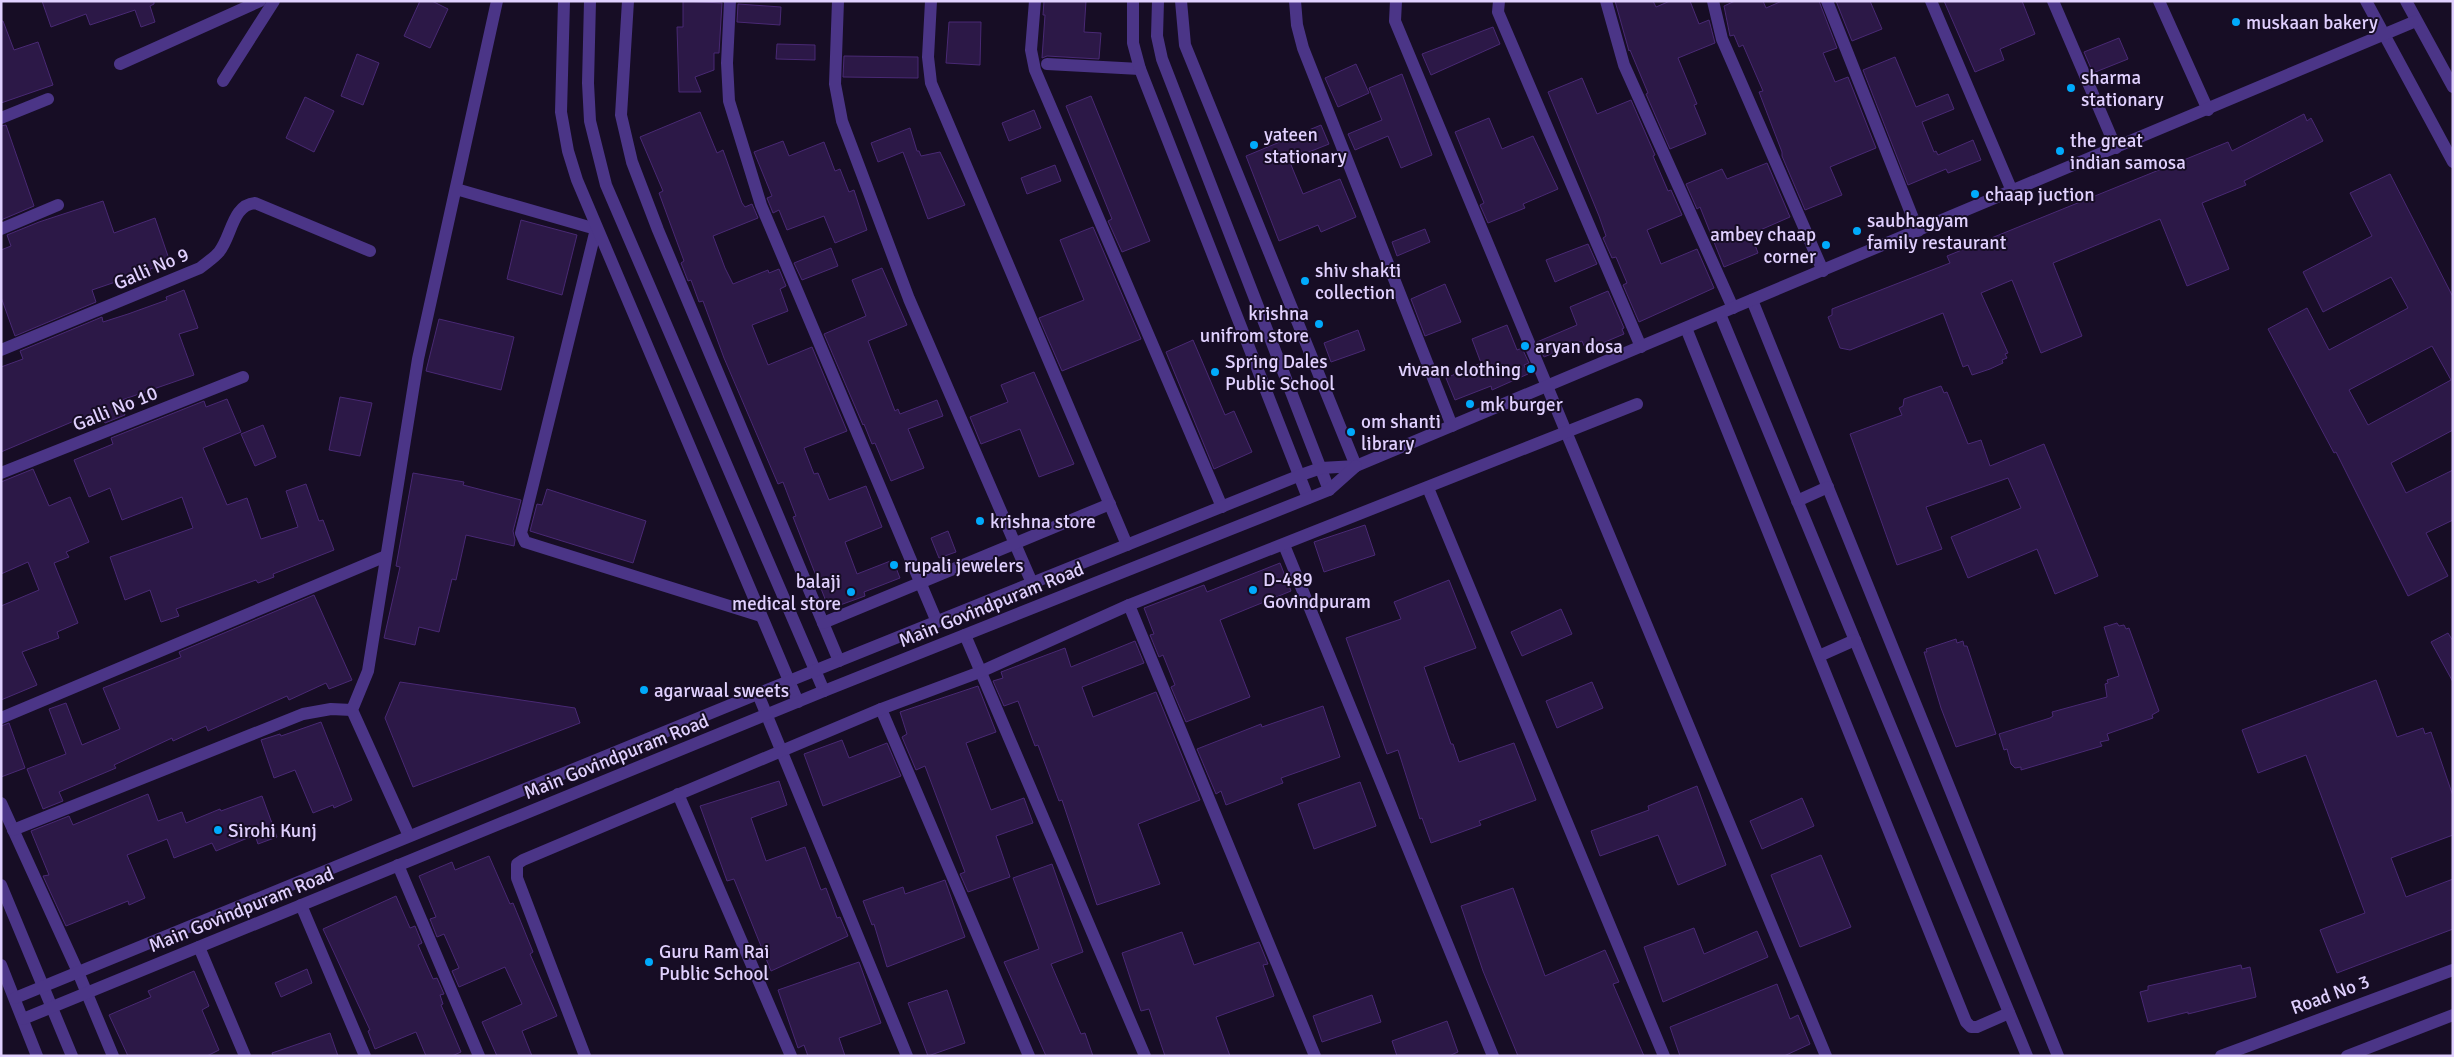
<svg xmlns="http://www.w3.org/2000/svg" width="2454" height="1057" viewBox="0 0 2454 1057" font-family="Signika,sans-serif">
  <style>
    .building { fill: #2c1847; stroke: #492974; fill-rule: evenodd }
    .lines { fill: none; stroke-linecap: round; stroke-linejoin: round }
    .minor { stroke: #4b3587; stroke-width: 12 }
    .tertiary { stroke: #4b3587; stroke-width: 12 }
    .poi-dot { fill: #00aafc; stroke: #170d25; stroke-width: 2 }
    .labels { text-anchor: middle; stroke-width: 4; stroke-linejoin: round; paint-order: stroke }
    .poi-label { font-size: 19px; fill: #e1d1ff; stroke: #170d25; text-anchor: start }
    .street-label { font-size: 19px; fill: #e1d1ff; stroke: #170d25 }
  </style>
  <rect width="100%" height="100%" fill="#170d25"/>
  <g class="building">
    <polygon points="42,1 154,1 154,4 150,6 155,22 141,27 135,10 90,25 86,14 51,27"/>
    <polygon points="420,1 432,1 448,9 430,48 404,36"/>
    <polygon points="683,1 722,3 719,53 714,53 714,70 695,77 701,92 679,92 677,27 683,27"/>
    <polygon points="1044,1 1086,1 1084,32 1101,33 1099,59 1047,56 1042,58 1045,15 1043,15"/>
    <polygon points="1615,1 1653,1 1656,7 1670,1 1690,1 1699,24 1709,20 1715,43 1678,58 1697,104 1694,105 1706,134 1670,149 1646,94 1648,93 1630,50 1629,51"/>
    <polygon points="1735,1 1763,1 1766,8 1782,1 1819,1 1837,48 1823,53 1835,82 1848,77 1876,148 1830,167 1842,195 1805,210 1782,156 1782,152 1759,92 1763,91 1743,45 1739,47 1734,35 1730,36 1724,6"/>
    <polygon points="1836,1 1870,1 1882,29 1852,41"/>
    <polygon points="1944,1 2022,1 2035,34 2000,49 2004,60 1975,72"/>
    <polygon points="738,4 781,7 780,25 737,22"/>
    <polygon points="1,21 3,21 14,50 38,42 53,85 1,103"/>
    <polygon points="949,22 981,22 980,65 946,63"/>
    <polygon points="1493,27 1500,44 1431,75 1422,54"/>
    <polygon points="2119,38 2128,59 2093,73 2084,52"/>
    <polygon points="777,44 815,45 815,60 776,59"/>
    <polygon points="357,54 379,63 363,105 341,96"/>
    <polygon points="844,56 918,57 918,78 843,77"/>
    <polygon points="1895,57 1916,107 1948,94 1954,109 1922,122 1934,152 1936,151 1938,155 1973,140 1981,160 1948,173 1946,169 1908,185 1863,70"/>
    <polygon points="1356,64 1369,93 1338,107 1325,78"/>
    <polygon points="1402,74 1432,155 1401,168 1388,136 1355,150 1348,134 1382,120 1369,88"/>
    <polygon points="1582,78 1597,114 1631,100 1655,155 1653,156 1668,191 1671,190 1682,215 1647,230 1661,264 1697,249 1714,288 1639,322 1623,285 1627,283 1616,257 1612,258 1603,238 1606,236 1599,216 1548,92"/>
    <polygon points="1091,96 1150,241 1122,252 1108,221 1112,219 1066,106"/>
    <polygon points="305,97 334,111 314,152 286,138"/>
    <polygon points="1034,110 1041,128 1009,141 1002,123"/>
    <polygon points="700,112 717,153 723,150 742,203 745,207 752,204 758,218 713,236 725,268 733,284 768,270 769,273 779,269 786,286 780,289 788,311 752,325 768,365 812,347 847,431 804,448 814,474 818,473 829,500 866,486 882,527 845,542 857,574 893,560 900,578 864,592 865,596 829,609 793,517 796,516 783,482 778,484 724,358 703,301 699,302 691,280 688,281 681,263 684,261 659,193 663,191 640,137"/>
    <polygon points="2304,114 2307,121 2311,118 2323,141 2244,181 2246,185 2202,203 2229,269 2187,286 2160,219 2053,263 2082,336 2041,353 2012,280 1981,293 2008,353 2005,354 2007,358 2002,360 2003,363 1990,369 1972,375 1968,365 1963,367 1943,313 1850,350 1840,348 1828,317 1832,315 1832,309 1950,263 1947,256 2228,142 2232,151"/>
    <polygon points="1489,118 1502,149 1533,136 1558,189 1523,204 1525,208 1488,223 1480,205 1484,203 1455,132"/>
    <polygon points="6,125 34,206 1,220 1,126"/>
    <polygon points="1321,125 1329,144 1289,160 1303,194 1340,179 1356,217 1321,232 1318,225 1279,241 1246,156"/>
    <polygon points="910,128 917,151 919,151 921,156 940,152 965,205 928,219 903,152 878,162 871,143"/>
    <polygon points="783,141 789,156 824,142 835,171 840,169 849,192 854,190 867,230 835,243 824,216 787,230 779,210 773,213 767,198 772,196 754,152"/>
    <polygon points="1767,163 1790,217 1751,234 1758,253 1724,267 1700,207 1697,209 1686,184 1722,169 1727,179"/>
    <polygon points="1055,165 1061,181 1027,194 1021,178"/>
    <path d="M2390,174l63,123v133l-62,33 15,30 47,-23v50l-27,13 22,43 -40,20 -72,-144 -2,1 -66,-124 39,-21 22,42 79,-42 -17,-31 -68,35 -20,-40 69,-36 -22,-43zM2432,346l19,34 -83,45 -19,-35z"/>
    <polygon points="103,201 114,233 155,218 170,262 150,269 151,273 134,279 133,276 92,290 96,302 15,336 1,297 1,250 11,246 7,235 39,222"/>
    <polygon points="521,220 577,235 562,295 507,279"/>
    <polygon points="1093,227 1141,339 1062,371 1039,318 1084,300 1060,240"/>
    <polygon points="1425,229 1430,242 1397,256 1392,242"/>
    <polygon points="1588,244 1597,264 1555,282 1546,260"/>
    <polygon points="831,248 838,266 802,280 794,263"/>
    <polygon points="882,268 907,325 868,341 895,411 898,409 900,414 937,400 943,416 908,429 924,468 891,481 875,443 872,444 864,424 863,425 824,334 866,316 852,280"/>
    <polygon points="1445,284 1461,322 1425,336 1411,299"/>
    <polygon points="184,290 198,328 179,334 194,375 119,401 125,415 105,423 100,410 1,452 1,367 23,359 20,351 102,317 103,322 128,314 167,300 166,297"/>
    <polygon points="1608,291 1624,328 1622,329 1624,334 1586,350 1582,341 1544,357 1537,342 1577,325 1570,307"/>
    <polygon points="439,319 514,337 501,390 426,371"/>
    <polygon points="1507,325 1517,350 1522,348 1529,363 1524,365 1528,374 1492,390 1491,386 1455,400 1446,378 1481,363 1472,339"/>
    <polygon points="1358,330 1365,350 1331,362 1324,343"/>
    <polygon points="1193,340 1225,415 1234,411 1252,452 1214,469 1166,352"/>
    <polygon points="1034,372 1074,464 1039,477 1020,429 981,444 970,417 1008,402 1001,385"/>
    <polygon points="1941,386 1944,393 1947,392 1968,444 1981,440 1990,466 2044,444 2098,576 2055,594 2037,549 1968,578 1951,537 2021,508 2008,478 1926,507 1942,549 1897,565 1850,434 1902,415 1899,408 1903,406 1904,399"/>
    <polygon points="340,397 372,403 360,456 329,450"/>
    <polygon points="227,399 241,432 203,448 227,505 247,498 261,539 298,527 286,491 306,484 319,521 323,520 334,550 273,574 274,577 258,583 256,580 176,609 179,616 161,622 150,590 125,600 110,557 193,528 182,497 122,520 110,488 89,497 74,460 113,444 111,438 204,401 206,407"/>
    <polygon points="263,425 276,457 255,466 241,434"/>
    <polygon points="33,469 49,506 70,497 89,542 66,552 69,557 54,563 78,623 57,632 59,638 22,652 37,685 1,700 1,606 39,590 28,562 1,574 1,482"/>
    <polygon points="413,473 464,482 463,485 521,500 513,531 515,540 514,546 466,535 456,580 452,579 439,632 419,627 415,645 384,638 400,567 396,566"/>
    <polygon points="547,489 646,521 633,563 530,531 537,504 542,505"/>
    <polygon points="1365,525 1375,555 1324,572 1314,542"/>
    <polygon points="948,531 956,552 939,558 931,538"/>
    <polygon points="1280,563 1291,591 1220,620 1250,697 1186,722 1171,687 1175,685 1163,655 1159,657 1150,635 1154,634 1144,608 1204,585 1207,592"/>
    <polygon points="1449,580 1476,648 1424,667 1451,744 1453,744 1459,762 1514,743 1536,800 1479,821 1481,825 1431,843 1422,818 1420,819 1398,750 1387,754 1346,638 1401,619 1394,602"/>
    <polygon points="314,595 352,680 329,689 326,683 289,700 287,696 208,731 206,726 173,741 172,738 114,765 116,768 59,792 63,801 43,809 27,769 66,754 49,709 66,703 82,745 120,729 103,688 181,657 179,652"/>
    <polygon points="1561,609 1572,634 1522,656 1511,632"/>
    <polygon points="2117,623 2119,626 2124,625 2126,629 2129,628 2159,711 2152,715 2153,718 2107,734 2109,740 2100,742 2102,746 2021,770 2021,767 2015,768 2011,764 2007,749 2004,750 1999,734 2050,718 2053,716 2052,712 2107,697 2105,684 2108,683 2107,680 2119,676 2104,627"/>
    <polygon points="2448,633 2453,641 2453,682 2431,642"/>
    <polygon points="1956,639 1957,643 1963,641 1964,646 1967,646 1996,734 1956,747 1941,708 1924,652 1927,652 1926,649"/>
    <polygon points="1135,641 1144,663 1082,687 1093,717 1156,692 1200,800 1138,824 1160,884 1097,905 1062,800 1059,801 1038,745 1035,746 1018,701 1004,706 993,681 1003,678 1001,672 1065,648 1071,667"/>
    <polygon points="2376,680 2397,737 2423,728 2425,734 2431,732 2453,796 2453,835 2391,858 2406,897 2453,879 2453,929 2337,973 2320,930 2365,913 2306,755 2258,773 2242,730"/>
    <polygon points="400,682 575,708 580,723 413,787 385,718"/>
    <polygon points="1592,682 1603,708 1557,728 1546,701"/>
    <polygon points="978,686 996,732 966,743 991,810 1024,798 1033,823 996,836 1010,877 968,892 960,874 965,872 925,766 916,770 902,737 907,734 900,712"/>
    <polygon points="1323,706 1340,757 1281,778 1283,783 1226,805 1221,791 1216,794 1197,749 1261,724 1262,727"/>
    <polygon points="321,722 352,800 334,808 333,805 313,813 295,770 274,778 261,740 280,734 281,736"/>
    <polygon points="9,723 25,768 1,777 1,726"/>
    <polygon points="842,740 849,758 887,743 901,776 823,806 804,754"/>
    <polygon points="779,781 787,805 751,818 766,861 805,847 821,890 826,888 837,918 840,917 848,936 771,971 734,879 727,881 700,806"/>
    <polygon points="1360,782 1376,826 1314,849 1298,804"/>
    <polygon points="1697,786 1726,865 1678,885 1658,835 1600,856 1591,831 1649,810 1648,806"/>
    <polygon points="148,794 158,821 182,812 186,823 220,809 221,811 262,796 277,837 258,844 255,835 216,851 212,843 174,858 167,839 127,855 145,898 129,905 128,901 66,926 43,876 49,875 31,831 69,816 73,825"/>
    <polygon points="1802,798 1814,826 1762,849 1750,821"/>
    <polygon points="1821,855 1851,927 1800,947 1771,875"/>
    <polygon points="489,856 510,904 513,903 520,920 533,952 530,954 557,1016 522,1031 532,1056 497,1056 482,1022 522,1004 505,967 459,987 452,971 459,968 444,934 437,937 430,919 436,917 419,876 452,862 455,870"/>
    <polygon points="1052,864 1083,952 1051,964 1081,1034 1085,1033 1093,1056 1046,1056 1004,962 1039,949 1013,878"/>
    <polygon points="945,880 965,937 887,967 874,924 872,925 863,901 903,887 905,894"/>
    <polygon points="1513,888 1545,976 1605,950 1619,982 1613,984 1644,1056 1518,1056 1483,971 1461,906"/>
    <polygon points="396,896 410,928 415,926 422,943 418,945 433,979 437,978 444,994 440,995 443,1004 441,1005 461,1052 452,1056 426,1056 416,1032 375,1049 368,1031 370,1030 323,929"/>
    <polygon points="1694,928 1704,954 1757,931 1768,957 1663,1002 1644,947"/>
    <polygon points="1182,932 1194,965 1259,942 1268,964 1263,965 1274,996 1216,1017 1230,1056 1165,1056 1149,1009 1141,1011 1122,953"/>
    <polygon points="859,962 881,1023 839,1038 845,1056 808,1056 804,1045 798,1048 778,990"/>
    <polygon points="2241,965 2242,969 2250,967 2256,997 2188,1014 2188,1012 2148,1022 2140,992 2148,990 2148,986"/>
    <polygon points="307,969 312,983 281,997 275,983"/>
    <polygon points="194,971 209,1006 202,1010 219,1050 207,1056 128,1056 109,1015 151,997 148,991"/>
    <polygon points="1777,984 1790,1019 1798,1015 1810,1044 1784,1056 1680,1056 1670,1027"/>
    <polygon points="947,990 965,1043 928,1056 908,1003"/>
    <polygon points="1372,995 1381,1022 1322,1042 1313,1016"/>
    <polygon points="1447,1021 1458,1052 1449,1056 1397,1056 1392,1041"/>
    <polygon points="330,1033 338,1056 273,1056 272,1053"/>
  </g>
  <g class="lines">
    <g class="minor">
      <polyline points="628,1 621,115 632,162 658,230 839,661"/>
      <polyline points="730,1 727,63 729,101 761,205 937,622"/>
      <polyline points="838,1 835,84 842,121 909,299 1032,583"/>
      <polyline points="931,1 928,57 931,83 1127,545"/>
      <polyline points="1035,1 1031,50 1035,70 1222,507"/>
      <polyline points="1181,1 1185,45 1356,466"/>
      <polyline points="1295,1 1297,25 1303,48 1452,426"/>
      <polyline points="1396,1 1395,21 1826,1056"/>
      <polyline points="1499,1 1498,12 1641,347"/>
      <polyline points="1606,1 1624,65 1733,308"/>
      <polyline points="1713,1 1722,39 1823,271"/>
      <polyline points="1827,1 1918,231"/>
      <polyline points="1931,1 2012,191"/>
      <polyline points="2053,1 2116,148"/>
      <polyline points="2159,1 2208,110"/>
      <polyline points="120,64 260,1"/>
      <polyline points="1047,64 1140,69"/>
      <polyline points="223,81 274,1"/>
      <polyline points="1,118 48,99"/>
      <polyline points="456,189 596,229 521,533 525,542 761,616"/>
      <polyline points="1,229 58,205"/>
      <polyline points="1752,300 2058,1056"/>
      <polyline points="1720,314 2027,1056"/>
      <polyline points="1686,328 1966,1022 1971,1027 1977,1027 2009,1013"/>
      <path d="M1,350l199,-82c6,-5 14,-10 19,-16 13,-16 13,-47 36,-49l115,48"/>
      <polyline points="1,473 243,377"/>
      <polyline points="1428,488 1664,1056"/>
      <polyline points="1797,501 1828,487"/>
      <polyline points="1284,545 1493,1056"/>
      <polyline points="1129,605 1315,1056"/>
      <polyline points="823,623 1110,504"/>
      <polyline points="965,635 1145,1056"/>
      <polyline points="1819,656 1855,640"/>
      <polyline points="758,694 907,1056"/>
      <polyline points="881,709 1029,1056"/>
      <polyline points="1,718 386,556"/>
      <polyline points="678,794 791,1056"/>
      <polyline points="1,803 78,972 113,1056"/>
      <polyline points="13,830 303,714 331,709 352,710"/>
      <polyline points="409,836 352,710 368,671 418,359 497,1"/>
      <polyline points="398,865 479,1056"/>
      <polyline points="301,905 365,1056"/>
      <polyline points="199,947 245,1056"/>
      <polyline points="585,1056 517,878 517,864 523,860 881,709 980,672 1129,605 1637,404"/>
    </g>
    <g class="tertiary">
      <polyline points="564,1 561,112 568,151 577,180 798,702"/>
      <polyline points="590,1 588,83 590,121 606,185 824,691"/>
      <polyline points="1133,1 1133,43 1140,69 1308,498"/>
      <polyline points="1158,1 1157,36 1162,59 1329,490"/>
      <polyline points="2366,1 2453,162"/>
      <polyline points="2406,1 2453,87"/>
      <polyline points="1,885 72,1056"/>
      <polyline points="1,965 37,1056"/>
      <polyline points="15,998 789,681 1298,476 1321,468 1356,466 2416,21"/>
      <polyline points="23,1019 824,691 1329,490 1356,466"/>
      <polyline points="2221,1056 2453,970"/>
      <polyline points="2347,1056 2453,1015"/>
    </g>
  </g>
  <g class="poi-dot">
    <circle cx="2236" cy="22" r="5"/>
    <circle cx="2071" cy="88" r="5"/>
    <circle cx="1254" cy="145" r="5"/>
    <circle cx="2060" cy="151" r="5"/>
    <circle cx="1975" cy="194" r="5"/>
    <circle cx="1857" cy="231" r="5"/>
    <circle cx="1826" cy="245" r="5"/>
    <circle cx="1305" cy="281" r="5"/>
    <circle cx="1319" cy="324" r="5"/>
    <circle cx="1525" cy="346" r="5"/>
    <circle cx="1531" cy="369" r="5"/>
    <circle cx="1215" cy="372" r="5"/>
    <circle cx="1470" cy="404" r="5"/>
    <circle cx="1351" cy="432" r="5"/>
    <circle cx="980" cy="521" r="5"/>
    <circle cx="894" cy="565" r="5"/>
    <circle cx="1253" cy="590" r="5"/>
    <circle cx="851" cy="592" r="5"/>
    <circle cx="644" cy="690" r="5"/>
    <circle cx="218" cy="830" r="5"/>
    <circle cx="649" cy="962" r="5"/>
  </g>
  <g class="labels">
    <g class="poi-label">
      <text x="2246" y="29">muskaan bakery</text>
      <text x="2081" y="84">sharma<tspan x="2081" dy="22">stationary</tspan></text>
      <text x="1264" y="141">yateen<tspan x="1264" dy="22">stationary</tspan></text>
      <text x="2070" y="147">the great<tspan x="2070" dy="22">indian samosa</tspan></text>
      <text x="1985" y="201">chaap juction</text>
      <text x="1867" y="227">saubhagyam<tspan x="1867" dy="22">family restaurant</tspan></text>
      <text x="1816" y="241" text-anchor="end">ambey chaap<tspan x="1816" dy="22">corner</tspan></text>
      <text x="1315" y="277">shiv shakti<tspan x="1315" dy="22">collection</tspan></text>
      <text x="1309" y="320" text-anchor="end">krishna<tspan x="1309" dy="22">unifrom store</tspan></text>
      <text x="1535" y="353">aryan dosa</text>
      <text x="1225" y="368">Spring Dales<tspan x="1225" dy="22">Public School</tspan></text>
      <text x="1521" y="376" text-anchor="end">vivaan clothing</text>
      <text x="1480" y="411">mk burger</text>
      <text x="1361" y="428">om shanti<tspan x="1361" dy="22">library</tspan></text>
      <text x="990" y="528">krishna store</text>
      <text x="904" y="572">rupali jewelers</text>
      <text x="1263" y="586">D-489<tspan x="1263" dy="22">Govindpuram</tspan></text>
      <text x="841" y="588" text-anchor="end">balaji<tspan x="841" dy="22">medical store</tspan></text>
      <text x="654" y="697">agarwaal sweets</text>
      <text x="228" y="837">Sirohi Kunj</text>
      <text x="659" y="958">Guru Ram Rai<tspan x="659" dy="22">Public School</tspan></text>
    </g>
    <g class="street-label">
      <text transform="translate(151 268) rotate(-23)" y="7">Galli No 9</text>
      <text transform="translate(115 408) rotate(-22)" y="7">Galli No 10</text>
      <text transform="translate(991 604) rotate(-22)" y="7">Main Govindpuram Road</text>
      <text transform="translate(616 756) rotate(-22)" y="7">Main Govindpuram Road</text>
      <text transform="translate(241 909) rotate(-22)" y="7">Main Govindpuram Road</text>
      <text transform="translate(2330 994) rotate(-20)" y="7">Road No 3</text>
    </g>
  </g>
  <rect width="2454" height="1057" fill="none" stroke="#e1d1ff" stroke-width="5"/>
</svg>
